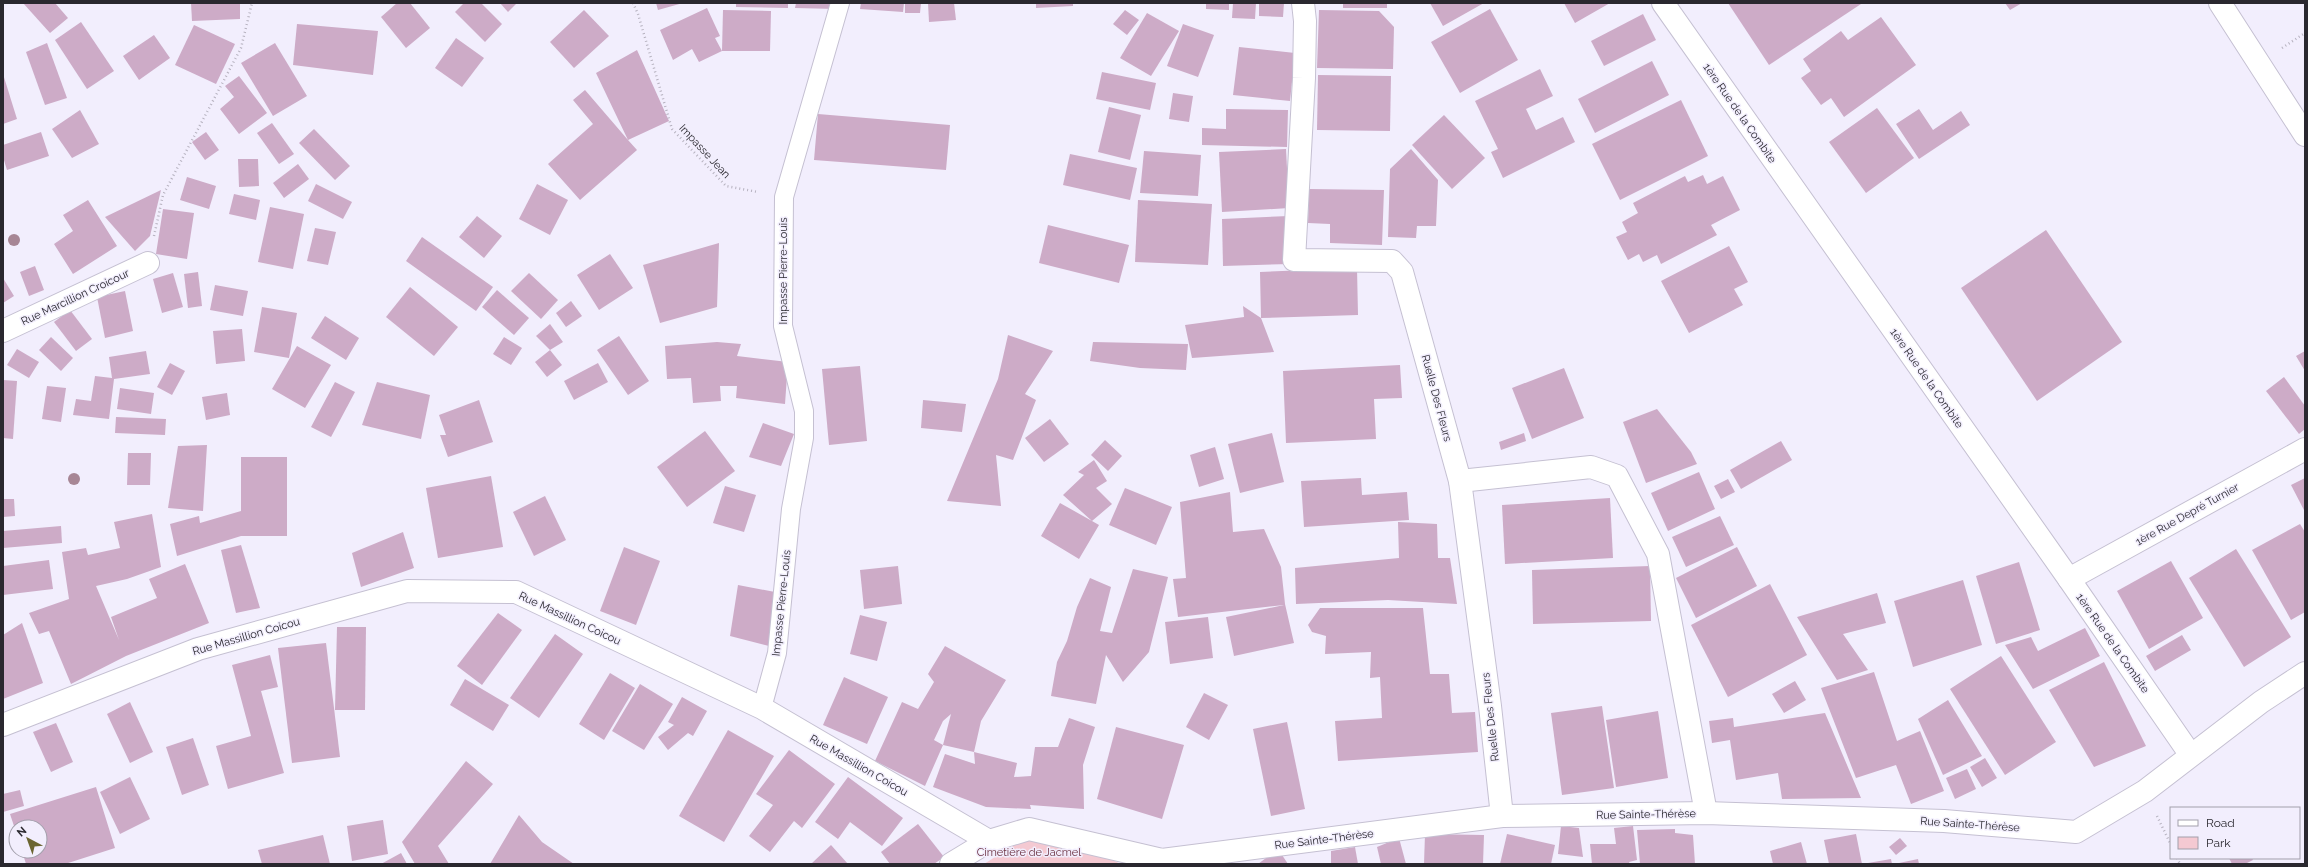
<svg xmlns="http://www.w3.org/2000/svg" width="2308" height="867" viewBox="0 0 2308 867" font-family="Raleway,sans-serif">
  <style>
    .green { fill: #f4c9d2 }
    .building { fill: #cdabc7; fill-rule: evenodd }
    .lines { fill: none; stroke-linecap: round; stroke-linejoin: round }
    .lane-casing { stroke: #c5c0d2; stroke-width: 20 }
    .street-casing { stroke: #c5c0d2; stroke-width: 24 }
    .path { stroke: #b6b2bf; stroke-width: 2.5; stroke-dasharray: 1 3; stroke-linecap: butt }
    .lane { stroke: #fff; stroke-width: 18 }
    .street { stroke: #fff; stroke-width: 22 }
    .tree { fill: #a78695 }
    .labels { text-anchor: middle; stroke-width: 3; stroke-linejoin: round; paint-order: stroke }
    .street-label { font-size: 11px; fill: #2a282f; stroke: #f2eefd }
    .park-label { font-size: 11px; fill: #6a3040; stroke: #f2eefd }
  </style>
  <rect width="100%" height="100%" fill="#f2eefd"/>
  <polygon class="green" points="1025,838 1078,844 1121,864 984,864"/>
  <g class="building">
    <polygon points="23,3 55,3 68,18 50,33"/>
    <polygon points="191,3 240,3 240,19 192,21"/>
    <polygon points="397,3 410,3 430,28 406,48 381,17"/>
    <polygon points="464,3 481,3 502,24 485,42 455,12"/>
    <polygon points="500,3 517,3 508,12"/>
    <polygon points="656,3 683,3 658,10"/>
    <polygon points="736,3 788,3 788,8 736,7"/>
    <polygon points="796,3 837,3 836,9 795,8"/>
    <polygon points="861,3 904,3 903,12 860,9"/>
    <polygon points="905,3 921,3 920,13 905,13"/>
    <polygon points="928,3 954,3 956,20 929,22"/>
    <polygon points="1036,3 1073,3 1073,6 1036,8"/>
    <polygon points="1206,3 1229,3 1229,10 1206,9"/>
    <polygon points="1233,3 1256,3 1255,19 1232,18"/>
    <polygon points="1259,3 1284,3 1283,17 1259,16"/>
    <rect x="1343" y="3" width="44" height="5"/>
    <polygon points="1430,3 1484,3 1443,26"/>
    <polygon points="1564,3 1610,3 1575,23"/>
    <polygon points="1728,3 1861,3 1861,4 1769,65"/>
    <polygon points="2005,3 2022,3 2010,10"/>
    <polygon points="707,8 720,36 715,38 722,51 699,62 692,49 673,60 660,30"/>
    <polygon points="1490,9 1518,60 1460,93 1431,42"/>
    <polygon points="584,10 609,36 574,68 550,42"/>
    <polygon points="723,10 771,11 770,51 722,51"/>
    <polygon points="1125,10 1139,20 1127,35 1113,24"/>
    <polygon points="1319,10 1379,11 1394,27 1393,69 1317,68"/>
    <polygon points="1147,13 1179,31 1151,76 1120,58"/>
    <polygon points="1643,14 1656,40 1604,66 1591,41"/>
    <polygon points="1881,17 1916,65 1844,117 1831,98 1821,105 1801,78 1811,71 1803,59 1841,31 1848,40"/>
    <polygon points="81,22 114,71 87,89 55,40"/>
    <polygon points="297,24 378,31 373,75 293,65"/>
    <polygon points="1183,24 1214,35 1198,77 1167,66"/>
    <polygon points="194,25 235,44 216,84 175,65"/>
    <polygon points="154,35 170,58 139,80 123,56"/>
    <polygon points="456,38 484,58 462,87 435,68"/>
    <polygon points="47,43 67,98 45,105 26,52"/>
    <polygon points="275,43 307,96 273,116 241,63"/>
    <polygon points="1239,47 1295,53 1290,101 1233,95"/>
    <polygon points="637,50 669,121 628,140 637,150 580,200 548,164 593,124 573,100 585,90 628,140 596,73"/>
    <polygon points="1652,61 1669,95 1595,133 1578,99"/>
    <polygon points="1540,69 1553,96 1526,109 1536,130 1563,117 1575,142 1503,178 1491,152 1498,149 1475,101"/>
    <polygon points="1102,72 1156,83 1150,110 1096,99"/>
    <polygon points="3,74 17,119 3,124"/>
    <polygon points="1318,75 1391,76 1390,131 1317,130"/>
    <polygon points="239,76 267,113 239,134 220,109 234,97 225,86"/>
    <polygon points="1173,93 1193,96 1189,122 1169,119"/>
    <polygon points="1681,100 1708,156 1620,200 1592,144"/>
    <polygon points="1109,107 1141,115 1130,160 1098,152"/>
    <polygon points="1877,108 1914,158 1866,193 1829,142"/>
    <polygon points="1226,109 1288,110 1287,147 1202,145 1202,128 1226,129"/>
    <polygon points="1919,109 1933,130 1961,111 1970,125 1919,159 1896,124"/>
    <polygon points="80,110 99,144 72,158 52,129"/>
    <polygon points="818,114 950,125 946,170 814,160"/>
    <polygon points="1444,115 1485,158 1452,189 1412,145"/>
    <polygon points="272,123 294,154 279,164 257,133"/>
    <polygon points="314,129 350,166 335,180 299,143"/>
    <polygon points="41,132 49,156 7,170 3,157 3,145"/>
    <polygon points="206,132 219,150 205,160 192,142"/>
    <polygon points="1286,149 1289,208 1222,212 1219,152"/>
    <polygon points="1411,149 1438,180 1436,226 1417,226 1416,238 1388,237 1390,169"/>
    <polygon points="1144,151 1201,155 1198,196 1140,193"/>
    <polygon points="1070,154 1137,168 1130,200 1063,185"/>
    <polygon points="238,159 258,159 259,186 239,187"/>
    <polygon points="298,164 309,179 284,198 273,183"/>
    <polygon points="1703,175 1707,184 1723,176 1740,210 1711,225 1717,235 1661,264 1657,255 1643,262 1639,254 1628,260 1616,237 1627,232 1622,222 1638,213 1633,203 1685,176 1688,182"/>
    <polygon points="187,177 216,186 209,209 180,200"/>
    <polygon points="316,184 352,202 343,219 308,201"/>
    <polygon points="537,184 568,200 550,235 519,219"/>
    <polygon points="1309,189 1384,190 1382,245 1330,243 1330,224 1308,223"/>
    <polygon points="161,190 150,236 135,251 105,217"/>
    <polygon points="234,194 260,200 256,220 229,214"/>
    <polygon points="88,200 117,246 73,274 54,244 73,231 63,215"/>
    <polygon points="1138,200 1212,204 1208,265 1135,262"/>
    <polygon points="270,207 304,214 293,269 258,262"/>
    <polygon points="163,209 194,213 187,259 156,254"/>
    <polygon points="477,216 502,236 484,258 459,237"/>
    <polygon points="1289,216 1290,264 1223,266 1222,219"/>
    <polygon points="1048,225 1129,245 1119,283 1039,263"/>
    <polygon points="315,228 336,232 328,265 307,261"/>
    <polygon points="2046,230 2122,342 2037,401 1961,288"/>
    <polygon points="422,237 493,287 476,311 406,261"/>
    <polygon points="719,243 717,307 660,323 643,265"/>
    <polygon points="1729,246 1748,282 1734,289 1743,305 1689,333 1661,281"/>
    <polygon points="610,254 633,288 599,310 577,275"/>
    <polygon points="35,266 44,290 29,296 20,272"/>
    <polygon points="1357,268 1358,315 1261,318 1274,352 1192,358 1185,325 1244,317 1243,306 1261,318 1260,272"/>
    <polygon points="198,272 202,306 188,308 184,274"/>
    <polygon points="173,273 183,307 162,313 153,279"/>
    <polygon points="529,273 558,300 541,319 511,291"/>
    <polygon points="3,278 14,296 3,303"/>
    <polygon points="215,285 248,291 243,316 210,310"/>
    <polygon points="410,287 458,327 434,356 386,317"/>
    <polygon points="497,290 529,318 514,335 482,307"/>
    <polygon points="125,291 133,331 105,338 97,297"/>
    <polygon points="571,301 582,316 566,327 556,313"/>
    <polygon points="262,307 297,313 289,358 254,352"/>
    <polygon points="70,310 92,339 76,351 54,322"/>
    <polygon points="325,316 359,338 346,360 311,338"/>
    <polygon points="550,324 563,342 550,350 536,336"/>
    <polygon points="242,329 245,361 216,364 213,331"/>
    <polygon points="1008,335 1053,351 1025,394 1036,400 1013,460 996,455 1001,506 947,501 998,379"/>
    <polygon points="619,336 649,381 628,395 597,350"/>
    <polygon points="51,337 73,358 61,371 39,350"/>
    <polygon points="504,337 522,348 511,365 493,354"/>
    <polygon points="717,342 741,344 737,356 788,362 785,404 736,398 737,386 720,386 721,401 693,403 691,378 667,379 665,346"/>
    <polygon points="1093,342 1188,344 1186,370 1140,368 1090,361"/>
    <polygon points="297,346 331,365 305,408 272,389"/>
    <polygon points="17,349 39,362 29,378 7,365"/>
    <polygon points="550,350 562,365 547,377 535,362"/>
    <polygon points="146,351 150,374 114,379 109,419 73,415 76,399 91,401 95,376 112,378 109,357"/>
    <polygon points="2305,351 2305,371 2296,356"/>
    <polygon points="170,363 185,371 172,395 157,387"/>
    <polygon points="598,363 608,382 574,400 564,381"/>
    <polygon points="1400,365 1402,398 1374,399 1376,439 1286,443 1283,371"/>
    <polygon points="860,366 867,441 829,445 822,369"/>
    <polygon points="1564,368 1584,418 1532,439 1512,388"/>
    <polygon points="2284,377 2305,406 2305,429 2299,434 2266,391"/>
    <polygon points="3,380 17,381 13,439 3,438"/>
    <polygon points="335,382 355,392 331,437 311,427"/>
    <polygon points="377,382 430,395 421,439 362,425"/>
    <polygon points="47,386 66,388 61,422 42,419"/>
    <polygon points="120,388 154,393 151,414 117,409"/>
    <polygon points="227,393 230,415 206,420 202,397"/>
    <polygon points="479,400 493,442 448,457 440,435 446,435 439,415"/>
    <polygon points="923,400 966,404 962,432 921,428"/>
    <polygon points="1657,409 1691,452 1697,464 1646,483 1623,422"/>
    <polygon points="116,417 166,419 165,435 115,433"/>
    <polygon points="1050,419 1069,444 1044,462 1025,438"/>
    <polygon points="763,423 794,434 781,466 749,457"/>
    <polygon points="705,431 735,471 687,507 657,467"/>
    <polygon points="1272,433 1284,482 1240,493 1228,444"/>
    <polygon points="1524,433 1526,441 1501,450 1499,442"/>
    <polygon points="1105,440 1122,456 1108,471 1091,455"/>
    <polygon points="1781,441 1792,460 1741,489 1730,470"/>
    <polygon points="207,445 203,511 168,508 178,446"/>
    <polygon points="1215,447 1224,479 1199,487 1190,455"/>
    <polygon points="128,453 151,453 150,485 127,485"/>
    <polygon points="241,457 287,457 287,536 241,536 177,556 170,524 199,516 200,523 241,511"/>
    <polygon points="1094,460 1107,481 1096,488 1112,504 1092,521 1099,525 1079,559 1041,536 1060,503 1092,521 1063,495 1084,475 1078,472"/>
    <polygon points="1699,472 1715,509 1668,531 1651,493"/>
    <polygon points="491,476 503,547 438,558 426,488"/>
    <polygon points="1361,478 1362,495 1407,492 1409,520 1304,527 1301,481"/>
    <polygon points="2305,478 2305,512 2291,485"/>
    <polygon points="1728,479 1735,492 1721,499 1714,486"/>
    <polygon points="725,486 756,495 744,532 713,523"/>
    <polygon points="1125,488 1172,507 1156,545 1109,525"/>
    <polygon points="1230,492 1233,532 1264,529 1281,567 1285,604 1294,643 1234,656 1226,617 1284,605 1178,617 1173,579 1186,578 1180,502"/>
    <polygon points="545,496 566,540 534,556 513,512"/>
    <polygon points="1610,498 1613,558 1505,564 1502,505"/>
    <polygon points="3,499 14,499 15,516 3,517"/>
    <polygon points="152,514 161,567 127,579 96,586 119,640 111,617 157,598 149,579 185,564 209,623 126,656 71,684 49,631 39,634 29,613 69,599 62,552 86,548 88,555 120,548 114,522"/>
    <polygon points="1720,516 1734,545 1686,567 1672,537"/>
    <polygon points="1398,522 1437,524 1438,558 1450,558 1457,604 1388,600 1296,604 1295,568 1399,558"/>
    <polygon points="2300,524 2305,532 2305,612 2291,620 2252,550"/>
    <polygon points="61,526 62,543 3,548 3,531"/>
    <polygon points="403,532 414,568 361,587 352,553"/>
    <polygon points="241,545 260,608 236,613 221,550"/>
    <polygon points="624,547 660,561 636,625 600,611"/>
    <polygon points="1737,547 1757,586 1696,618 1676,578"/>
    <polygon points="2236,549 2291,637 2244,667 2189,578"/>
    <polygon points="49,560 53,589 3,595 3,566"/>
    <polygon points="2171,561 2203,618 2149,649 2117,591"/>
    <polygon points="2019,562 2040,630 1996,644 1976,576"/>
    <polygon points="898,566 902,604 864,609 860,570"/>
    <polygon points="1650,566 1651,621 1533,624 1532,570"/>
    <polygon points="1133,569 1168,577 1149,652 1123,682 1106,655 1096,704 1051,696 1057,662 1067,641 1077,607 1090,578 1111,587 1100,631 1112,633"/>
    <polygon points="1963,580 1982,645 1913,667 1894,601"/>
    <polygon points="1770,584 1807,655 1728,697 1691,625"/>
    <polygon points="738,585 775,592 769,646 730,636"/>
    <polygon points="1877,593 1886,623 1843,634 1868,670 1837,680 1797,617"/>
    <polygon points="1320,608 1423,608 1430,674 1449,674 1452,713 1475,712 1478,752 1338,761 1335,721 1382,718 1380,677 1370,678 1371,652 1325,654 1326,636 1312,632 1308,625"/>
    <polygon points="498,613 522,630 482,685 457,666"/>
    <polygon points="860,615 887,622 877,661 850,654"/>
    <polygon points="1208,617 1213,658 1170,664 1165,622"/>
    <polygon points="22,623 43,683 3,699 3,635"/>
    <polygon points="337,627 366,627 365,710 335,710"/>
    <polygon points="2085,628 2100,656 2033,689 2005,645 2031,637 2038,651"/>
    <polygon points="555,634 583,654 539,718 510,698"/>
    <polygon points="2182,635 2191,650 2155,671 2146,656"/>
    <polygon points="326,643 340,757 292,763 278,648"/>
    <path d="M945,646l61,34 -25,41 -7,31 43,11 -3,14 17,-1 4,-29h23l11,-29 26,9 -12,38 1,44 -54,-4 1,4 -45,-2 -53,-20 12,-33 30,10 -1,-12 -31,-7 -18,41 -50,-25 27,-59 16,7 16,-27 -6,-8zM951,714l-8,31 -9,-5 9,-19z"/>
    <polygon points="270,655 278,687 261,691 284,773 228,789 216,746 251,736 232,665"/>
    <polygon points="2001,656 2056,742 2005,775 1950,689"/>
    <polygon points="2104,662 2146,746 2094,767 2049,690"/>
    <polygon points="1874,672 1897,741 1920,731 1944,791 1911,804 1896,765 1856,778 1821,688"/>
    <polygon points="610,673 635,688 604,740 579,724"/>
    <polygon points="844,677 888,697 867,744 823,725"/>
    <polygon points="465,679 509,705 493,731 450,705"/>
    <polygon points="1795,681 1806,700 1784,713 1772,694"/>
    <polygon points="640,684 673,704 644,750 612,731"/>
    <polygon points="1204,693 1228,705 1209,740 1186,727"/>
    <polygon points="682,697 707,711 693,736 688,733 668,750 658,737 674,725 668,722"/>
    <polygon points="1948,700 1982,756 1943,775 1918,719"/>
    <polygon points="130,702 153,752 130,763 107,714"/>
    <polygon points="1602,706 1614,788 1562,795 1551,713"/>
    <polygon points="1658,711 1668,778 1616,787 1606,720"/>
    <polygon points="1825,713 1861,798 1782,799 1778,773 1736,780 1730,740 1712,743 1709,721 1733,718 1734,727"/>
    <polygon points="1287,722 1305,809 1271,816 1253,729"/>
    <polygon points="56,723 73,762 51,772 33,732"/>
    <polygon points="1116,727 1184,745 1162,819 1097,799"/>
    <polygon points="728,730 774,756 724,842 679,816"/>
    <polygon points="193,738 209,785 182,795 166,747"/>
    <polygon points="789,750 835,784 802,828 794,821 770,852 749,836 773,805 756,794"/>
    <polygon points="1985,758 1997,778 1982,787 1970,767"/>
    <polygon points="466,761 493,784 438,846 449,864 415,864 402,842"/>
    <polygon points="1967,769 1976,789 1955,799 1946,778"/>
    <polygon points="130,777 150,819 120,834 100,792"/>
    <polygon points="848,777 903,818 882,846 850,822 838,839 815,822"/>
    <polygon points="96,787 115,848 65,864 26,864 22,851 40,851 40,827 16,827 16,832 10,814"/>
    <polygon points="20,790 24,806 3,812 3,794"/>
    <polygon points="519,815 542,842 574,864 490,864"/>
    <polygon points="383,820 388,854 352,861 347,826"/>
    <polygon points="918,824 944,857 934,864 890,864 881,852"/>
    <polygon points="1561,826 1579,828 1583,857 1558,854"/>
    <polygon points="1633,826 1637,860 1629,862 1630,864 1592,864 1590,844 1616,844 1614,828"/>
    <polygon points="1675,829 1675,833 1693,835 1695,864 1640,864 1637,830"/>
    <polygon points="1425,834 1484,835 1483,864 1424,864"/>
    <polygon points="1507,834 1555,845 1551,864 1500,864"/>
    <polygon points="1856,834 1862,864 1829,864 1824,840"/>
    <polygon points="323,835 330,864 262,864 258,850"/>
    <polygon points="1399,838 1406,864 1381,864 1377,847"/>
    <polygon points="1900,838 1907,846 1896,855 1889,847"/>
    <polygon points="1801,842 1807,864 1773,864 1770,851"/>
    <polygon points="831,845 848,864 811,864"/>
    <polygon points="1355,847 1358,864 1331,864 1331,851"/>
    <polygon points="1278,849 1288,864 1258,864"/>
    <polygon points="401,853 407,864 381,864"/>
    <polygon points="2229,858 2252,858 2253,860 2245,864 2232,864"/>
    <polygon points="1891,859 1892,864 1868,864 1868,863"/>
    <polygon points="1918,859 1919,864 1899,864 1899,863"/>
  </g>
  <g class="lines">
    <defs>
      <polyline id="lane" points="762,708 777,653 791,509 804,438 804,411 783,326 784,197 840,3"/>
      <g id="street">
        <polyline points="1303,3 1305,21 1304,78 1294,260 1392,261 1402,272 1460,481 1490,706 1502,816"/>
        <polyline points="1663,3 2069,579 2190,754"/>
        <polyline points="2220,3 2305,135"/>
        <polyline points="3,331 148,263"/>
        <polyline points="1460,481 1591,467 1617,476 1658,554 1706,813"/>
        <polyline points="2069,579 2305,449"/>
        <polyline points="3,725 198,649 407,591 516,592 762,708 989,841"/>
        <polyline points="951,864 989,841 1029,829 1162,860 1502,816 1706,813 1944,821 2076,832 2145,791 2261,702 2305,673"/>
      </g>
    </defs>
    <use href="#lane" class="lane-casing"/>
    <use href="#street" class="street-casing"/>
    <g class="path">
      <polyline points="633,3 638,14 672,129 726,186 758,192"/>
      <polyline points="2282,48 2305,33"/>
      <polyline points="154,236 163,195 241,48 252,3"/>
      <polyline points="2157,816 2171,845"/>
      <polyline points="2177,858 2180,864"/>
    </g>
    <use href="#lane" class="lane"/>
    <use href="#street" class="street"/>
  </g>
  <g class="tree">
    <circle cx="14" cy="240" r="6"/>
    <circle cx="74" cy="479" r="6"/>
  </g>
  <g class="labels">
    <g class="street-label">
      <text transform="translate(1740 113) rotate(55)" y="4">1ère Rue de la Combite</text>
      <text transform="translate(705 151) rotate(47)" y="4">Impasse Jean</text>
      <text transform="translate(783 271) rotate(-90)" y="4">Impasse Pierre-Louis</text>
      <text transform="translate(75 297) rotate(-25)" y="4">Rue Marcillion Croicour</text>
      <text transform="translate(1927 378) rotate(55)" y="4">1ère Rue de la Combite</text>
      <text transform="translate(1437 398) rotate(75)" y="4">Ruelle Des Fleurs</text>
      <text transform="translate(2187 514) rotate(-29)" y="4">1ère Rue Depré Turnier</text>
      <text transform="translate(781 603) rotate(-84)" y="4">Impasse Pierre-Louis</text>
      <text transform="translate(570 618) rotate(25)" y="4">Rue Massillion Coicou</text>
      <text transform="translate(246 636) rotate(-16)" y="4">Rue Massillion Coicou</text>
      <text transform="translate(2113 643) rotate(55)" y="4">1ère Rue de la Combite</text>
      <text transform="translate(1490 717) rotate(-96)" y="4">Ruelle Des Fleurs</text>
      <text transform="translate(859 765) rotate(30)" y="4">Rue Massillion Coicou</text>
      <text transform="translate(1646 814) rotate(-1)" y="4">Rue Sainte-Thérèse</text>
      <text transform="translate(1970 824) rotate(4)" y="4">Rue Sainte-Thérèse</text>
      <text transform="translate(1324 839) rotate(-7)" y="4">Rue Sainte-Thérèse</text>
    </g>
    <g class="park-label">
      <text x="1029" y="856">Cimetière de Jacmel</text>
    </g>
  </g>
  <rect width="2308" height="867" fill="none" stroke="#2a282f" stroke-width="8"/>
  <rect x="2170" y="807" width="130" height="52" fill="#f2eefd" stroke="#a29fab"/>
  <rect x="2178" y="820" width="20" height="6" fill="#ffffff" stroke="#a29fab"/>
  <text x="2206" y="827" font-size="12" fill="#2a282f">Road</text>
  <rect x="2178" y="837" width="20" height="12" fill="#f4c9d2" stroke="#a29fab"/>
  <text x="2206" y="847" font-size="12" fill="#2a282f">Park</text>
  <g transform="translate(28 839) rotate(319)"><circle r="19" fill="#f2eefd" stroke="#a29fab"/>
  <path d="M0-3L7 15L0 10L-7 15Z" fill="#6b6531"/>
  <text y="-6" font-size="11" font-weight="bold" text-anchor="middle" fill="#2a282f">N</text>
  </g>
</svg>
